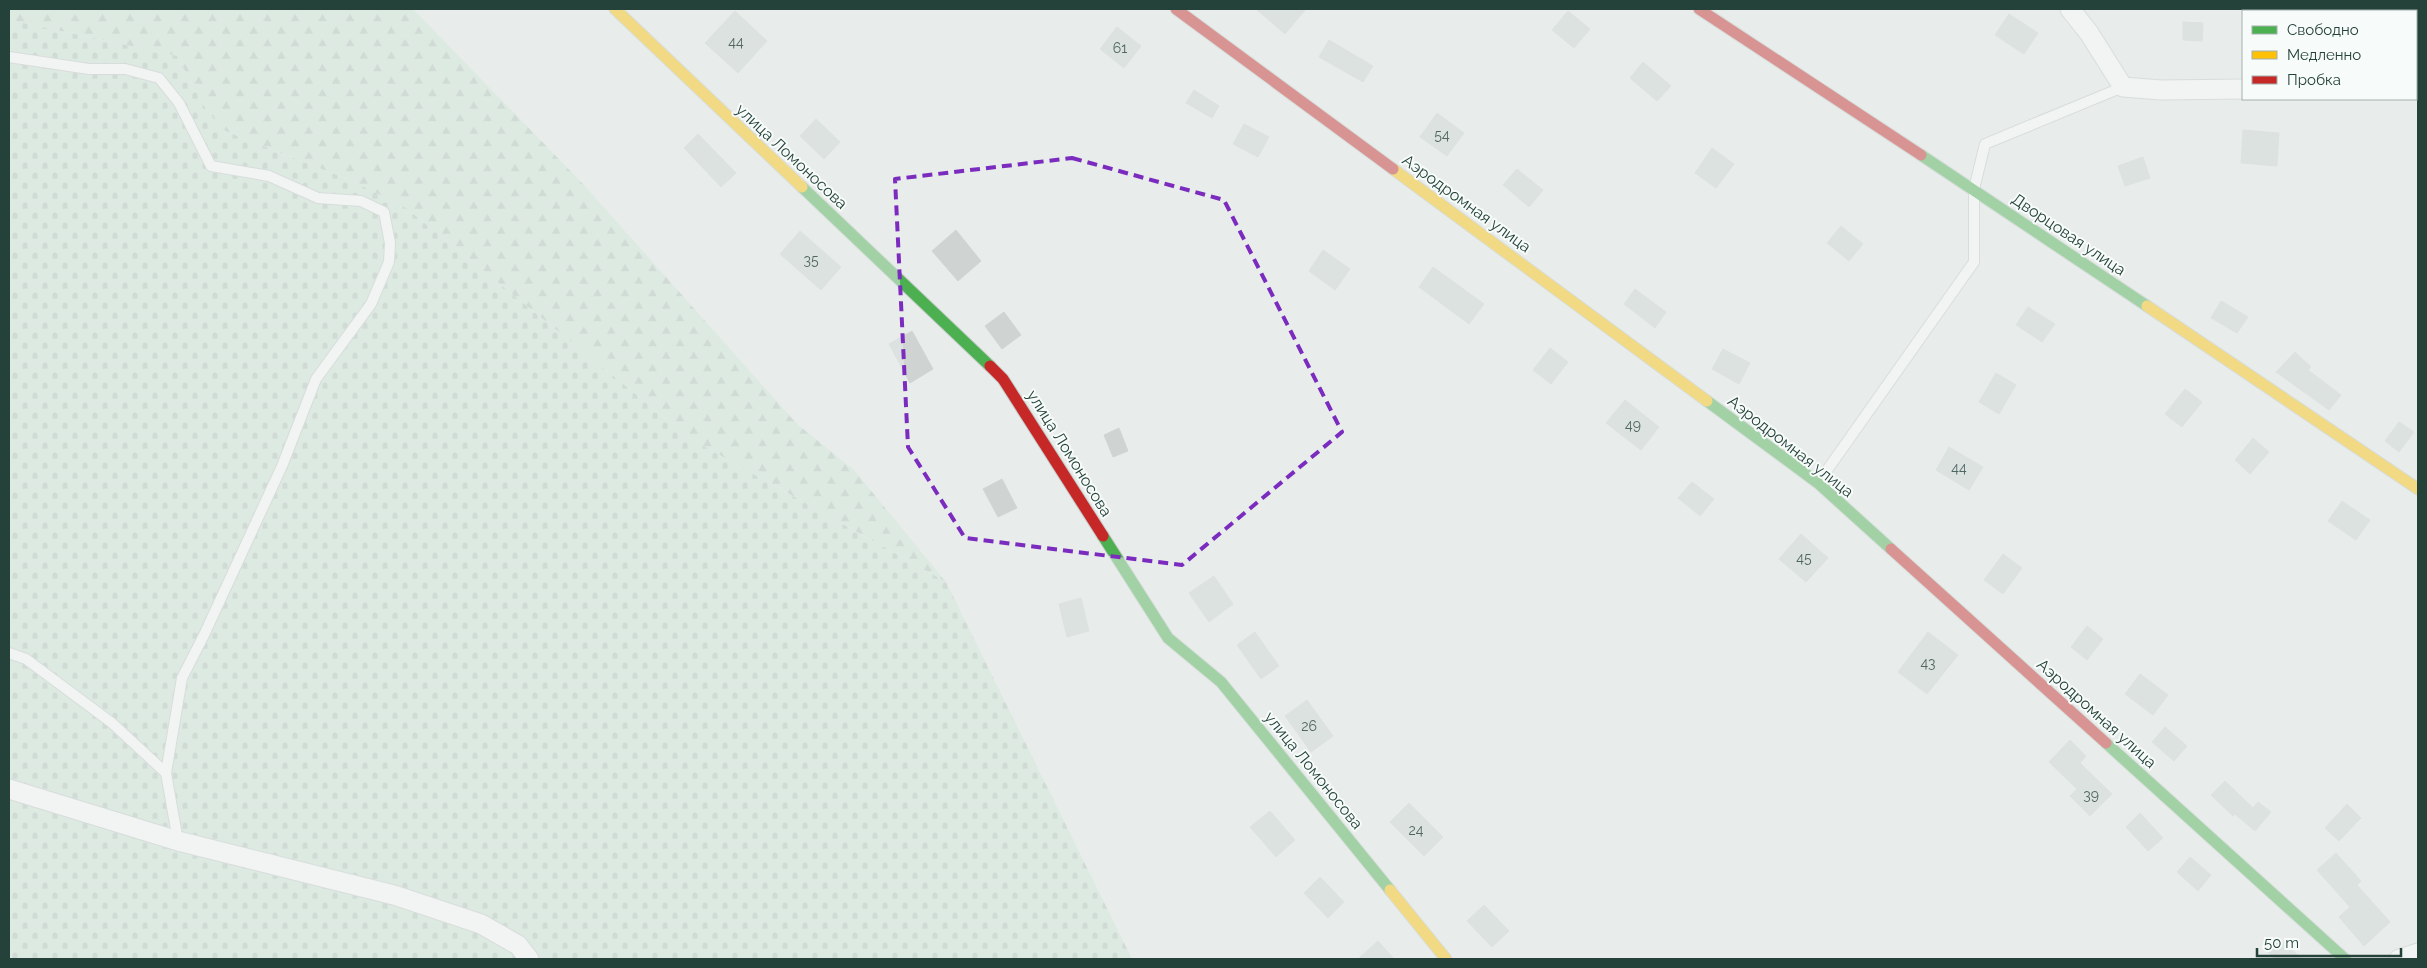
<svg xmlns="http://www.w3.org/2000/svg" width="2427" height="968" viewBox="0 0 2427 968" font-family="Raleway,sans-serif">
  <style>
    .forest { fill: url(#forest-firs) }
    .cemetery { fill: url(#cemetery-stones) }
    .building { fill: #cfd4d2; stroke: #d1d6d4 }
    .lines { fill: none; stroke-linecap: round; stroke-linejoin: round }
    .lane-casing { stroke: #c5cac8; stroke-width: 12 }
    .street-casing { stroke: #c5cac8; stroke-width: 21 }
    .fast-casing { stroke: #c3cbc8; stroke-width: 13 }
    .slow-casing { stroke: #c3cbc8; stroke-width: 13 }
    .jam-casing { stroke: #c3cbc8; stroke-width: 13 }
    .lane { stroke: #fcfcfc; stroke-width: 10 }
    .street { stroke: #fcfcfc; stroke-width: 19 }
    .fast { stroke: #4caf50; stroke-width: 11 }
    .slow { stroke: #ffc107; stroke-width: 11 }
    .jam { stroke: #c62828; stroke-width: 11 }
    .marked { fill: none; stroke: #7b2cbf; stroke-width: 4; stroke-dasharray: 10 6; stroke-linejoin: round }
    .labels { text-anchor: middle; stroke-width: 4; stroke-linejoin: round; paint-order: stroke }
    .number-label { font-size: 14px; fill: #506761 }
    .street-label { font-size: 16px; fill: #24423a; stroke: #f7fbf9 }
  </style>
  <defs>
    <pattern id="forest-firs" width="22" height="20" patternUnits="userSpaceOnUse" patternTransform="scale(1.25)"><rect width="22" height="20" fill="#d1e6d8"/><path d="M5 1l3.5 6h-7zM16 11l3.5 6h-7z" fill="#b3c6ba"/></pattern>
    <pattern id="cemetery-stones" width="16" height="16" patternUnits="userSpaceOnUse" patternTransform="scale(1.25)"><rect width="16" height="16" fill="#d1e6d8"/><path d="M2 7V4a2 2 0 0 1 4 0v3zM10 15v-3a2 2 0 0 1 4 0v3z" fill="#b3c6ba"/></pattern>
  </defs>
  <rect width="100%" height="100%" fill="#e8edeb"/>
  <polygon class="forest" points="9,9 413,9 583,184 797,424 854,470 946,582 691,439 406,208 352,181 225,131 203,105 177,56 9,20"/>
  <polygon class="cemetery" points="9,20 177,56 203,105 225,131 352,181 406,208 691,439 946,582 1132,959 9,959"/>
  <g class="building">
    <polygon points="1256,9 1306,9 1285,34"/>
    <polygon points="735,11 767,41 738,73 705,43"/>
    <polygon points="1568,11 1590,29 1574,48 1552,30"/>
    <polygon points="2009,14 2038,33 2024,54 1995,35"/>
    <polygon points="2183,22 2203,23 2202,41 2183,40"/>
    <polygon points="1117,27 1141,46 1124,68 1100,49"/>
    <polygon points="1329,40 1373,66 1363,82 1319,57"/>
    <polygon points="1643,62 1671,86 1657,101 1630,78"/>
    <polygon points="1194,90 1219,106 1212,118 1186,103"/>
    <polygon points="1437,113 1464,133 1447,156 1420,137"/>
    <polygon points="816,119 840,142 824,159 800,136"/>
    <polygon points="1244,124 1269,137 1258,157 1233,144"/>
    <polygon points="2243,130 2279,133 2277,166 2241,163"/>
    <polygon points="698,134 736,173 721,187 684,148"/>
    <polygon points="1712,148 1734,164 1716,188 1695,173"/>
    <polygon points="2143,157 2150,178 2125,186 2118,166"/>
    <polygon points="1517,169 1543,190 1529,207 1503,185"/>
    <polygon points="1841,226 1863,244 1849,261 1827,243"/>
    <polygon points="956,230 981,261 958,281 932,251"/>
    <polygon points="800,231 841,267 821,290 780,254"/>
    <polygon points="1323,250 1350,269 1335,290 1309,271"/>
    <polygon points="1433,267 1484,304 1469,324 1419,287"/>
    <polygon points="1635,289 1666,312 1655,328 1624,304"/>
    <polygon points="2221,301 2248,317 2237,333 2211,318"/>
    <polygon points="2028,307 2055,324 2042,342 2016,325"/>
    <polygon points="1004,312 1021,335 1002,349 985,326"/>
    <polygon points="912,331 933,369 910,383 889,344"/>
    <polygon points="1550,348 1568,362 1551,384 1533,370"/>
    <polygon points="1723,349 1750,363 1739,384 1712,369"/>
    <polygon points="2295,352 2311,367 2308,370 2341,395 2329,410 2276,372"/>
    <polygon points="1996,373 2016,385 1999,414 1979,402"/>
    <polygon points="2185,389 2202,402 2182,427 2165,414"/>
    <polygon points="1625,400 1659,427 1641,450 1606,423"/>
    <polygon points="2399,422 2414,432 2399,452 2385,441"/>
    <polygon points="1119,428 1128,451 1113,457 1104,435"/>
    <polygon points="2253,438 2269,452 2250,474 2235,460"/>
    <polygon points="1949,447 1983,467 1969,490 1936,470"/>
    <polygon points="1002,479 1017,508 998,517 983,489"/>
    <polygon points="1692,482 1714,499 1700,516 1678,498"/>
    <polygon points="2342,501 2370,520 2356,540 2328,521"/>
    <polygon points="1801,534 1828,558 1806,582 1779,559"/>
    <polygon points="2003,554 2022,568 2003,594 1984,580"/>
    <polygon points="1214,576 1233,604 1209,622 1189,593"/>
    <polygon points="1081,598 1089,631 1067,637 1059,604"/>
    <polygon points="2087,626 2103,639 2087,660 2071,647"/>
    <polygon points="1255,632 1279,666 1261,679 1237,645"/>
    <polygon points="1928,632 1958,655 1927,694 1898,672"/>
    <polygon points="2140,674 2168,695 2153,715 2125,694"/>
    <polygon points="1307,700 1333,736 1311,752 1285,716"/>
    <polygon points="2165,727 2187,746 2174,761 2152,742"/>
    <polygon points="2070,740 2086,756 2080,763 2112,794 2090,816 2070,796 2077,789 2049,762"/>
    <polygon points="2225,781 2253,808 2258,802 2271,812 2255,831 2235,814 2233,816 2211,795"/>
    <polygon points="1409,803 1443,837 1424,856 1390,822"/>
    <polygon points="2347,804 2361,818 2339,841 2325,828"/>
    <polygon points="1270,811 1295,840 1276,857 1250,827"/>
    <polygon points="2140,813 2163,838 2148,851 2126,827"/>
    <polygon points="2336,853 2361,881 2357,885 2390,922 2364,946 2339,917 2350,907 2317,870"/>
    <polygon points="2190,857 2211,875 2198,891 2177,872"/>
    <polygon points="1320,877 1344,902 1328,918 1304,893"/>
    <polygon points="1484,905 1509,931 1492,947 1467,921"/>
    <polygon points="2279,938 2302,959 2276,959 2267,951"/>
    <polygon points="1378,941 1394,959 1358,959"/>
  </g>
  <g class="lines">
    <defs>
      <g id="lane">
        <polyline points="9,57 89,69 125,69 159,78 179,103 211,166 269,176 318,198 361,201 384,212 390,243 389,262 371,304 316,379 282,466 204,635 182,678 166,773"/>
        <polyline points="1818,483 1974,262 1974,189 1985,144 2123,87"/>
        <polyline points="9,653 26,659 112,723 166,773 178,841"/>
      </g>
      <g id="street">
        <polyline points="2070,9 2089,33 2123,87 2161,90 2243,89"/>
        <polyline points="2416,81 2418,81"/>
        <polyline points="9,789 178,841 394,895 481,924 518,945 529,959"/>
        <polyline points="2399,959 2418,953"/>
      </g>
      <g id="fast">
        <polyline points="1921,155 2147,306"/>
        <polyline points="802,187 990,366"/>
        <polyline points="1707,401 1818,483 1891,549"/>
        <polyline points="1103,536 1168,638 1221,682 1390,890"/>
        <polyline points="2106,743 2345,959"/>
      </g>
      <g id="slow">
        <polyline points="615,9 802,187"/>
        <polyline points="1393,169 1707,401"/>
        <polyline points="2147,306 2418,489"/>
        <polyline points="1390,890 1446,959"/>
      </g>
      <g id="jam">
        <polyline points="1176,9 1393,169"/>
        <polyline points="1699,9 1921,155"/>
        <polyline points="990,366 1003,379 1103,536"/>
        <polyline points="1891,549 2106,743"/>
      </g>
    </defs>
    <use href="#lane" class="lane-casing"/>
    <use href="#street" class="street-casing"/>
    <use href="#fast" class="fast-casing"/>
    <use href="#slow" class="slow-casing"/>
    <use href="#jam" class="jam-casing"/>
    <use href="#lane" class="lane"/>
    <use href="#street" class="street"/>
    <use href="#fast" class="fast"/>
    <use href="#slow" class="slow"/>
    <use href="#jam" class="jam"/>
  </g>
  <path d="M0 0H2427V968H0ZM1072,158l152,42 118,232 -160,133 -217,-27 -57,-91 -13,-268z" fill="#e8edeb" fill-opacity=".55" fill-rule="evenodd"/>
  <path class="marked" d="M1072,158l152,42 118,232 -160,133 -217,-27 -57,-91 -13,-268z"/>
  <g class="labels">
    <g class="number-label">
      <text x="736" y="47">44</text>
      <text x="1120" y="53">61</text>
      <text x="1442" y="140">54</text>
      <text x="811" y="265">35</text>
      <text x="1633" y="430">49</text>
      <text x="1959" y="473">44</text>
      <text x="1804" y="563">45</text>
      <text x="1928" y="668">43</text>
      <text x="1309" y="731">26</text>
      <text x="2091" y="800">39</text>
      <text x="1416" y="835">24</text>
    </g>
    <g class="street-label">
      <text transform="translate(792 156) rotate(43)" y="6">улица Ломоносова</text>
      <text transform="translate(1467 203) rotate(36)" y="6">Аэродромная улица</text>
      <text transform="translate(2069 234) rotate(34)" y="6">Дворцовая улица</text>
      <text transform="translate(1791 446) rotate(38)" y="6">Аэродромная улица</text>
      <text transform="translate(1070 453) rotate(58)" y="6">улица Ломоносова</text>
      <text transform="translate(2097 713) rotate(42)" y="6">Аэродромная улица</text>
      <text transform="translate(1314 770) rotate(51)" y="6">улица Ломоносова</text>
    </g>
  </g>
  <rect width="2427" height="968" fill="none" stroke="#24423a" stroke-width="20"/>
  <rect x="2242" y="10" width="175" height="90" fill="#f7fbf9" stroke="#a3b1ad"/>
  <rect x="2252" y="26" width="25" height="8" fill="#4caf50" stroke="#a3b1ad"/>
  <text x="2287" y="35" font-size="15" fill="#24423a">Свободно</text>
  <rect x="2252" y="51" width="25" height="8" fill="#ffc107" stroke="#a3b1ad"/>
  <text x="2287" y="60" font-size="15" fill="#24423a">Медленно</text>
  <rect x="2252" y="76" width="25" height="8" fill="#c62828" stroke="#a3b1ad"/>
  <text x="2287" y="85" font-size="15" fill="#24423a">Пробка</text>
  <path d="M2257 948v8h144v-8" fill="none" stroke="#24423a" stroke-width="2.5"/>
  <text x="2264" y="948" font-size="15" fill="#24423a" stroke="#f7fbf9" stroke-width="4" paint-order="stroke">50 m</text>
</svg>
